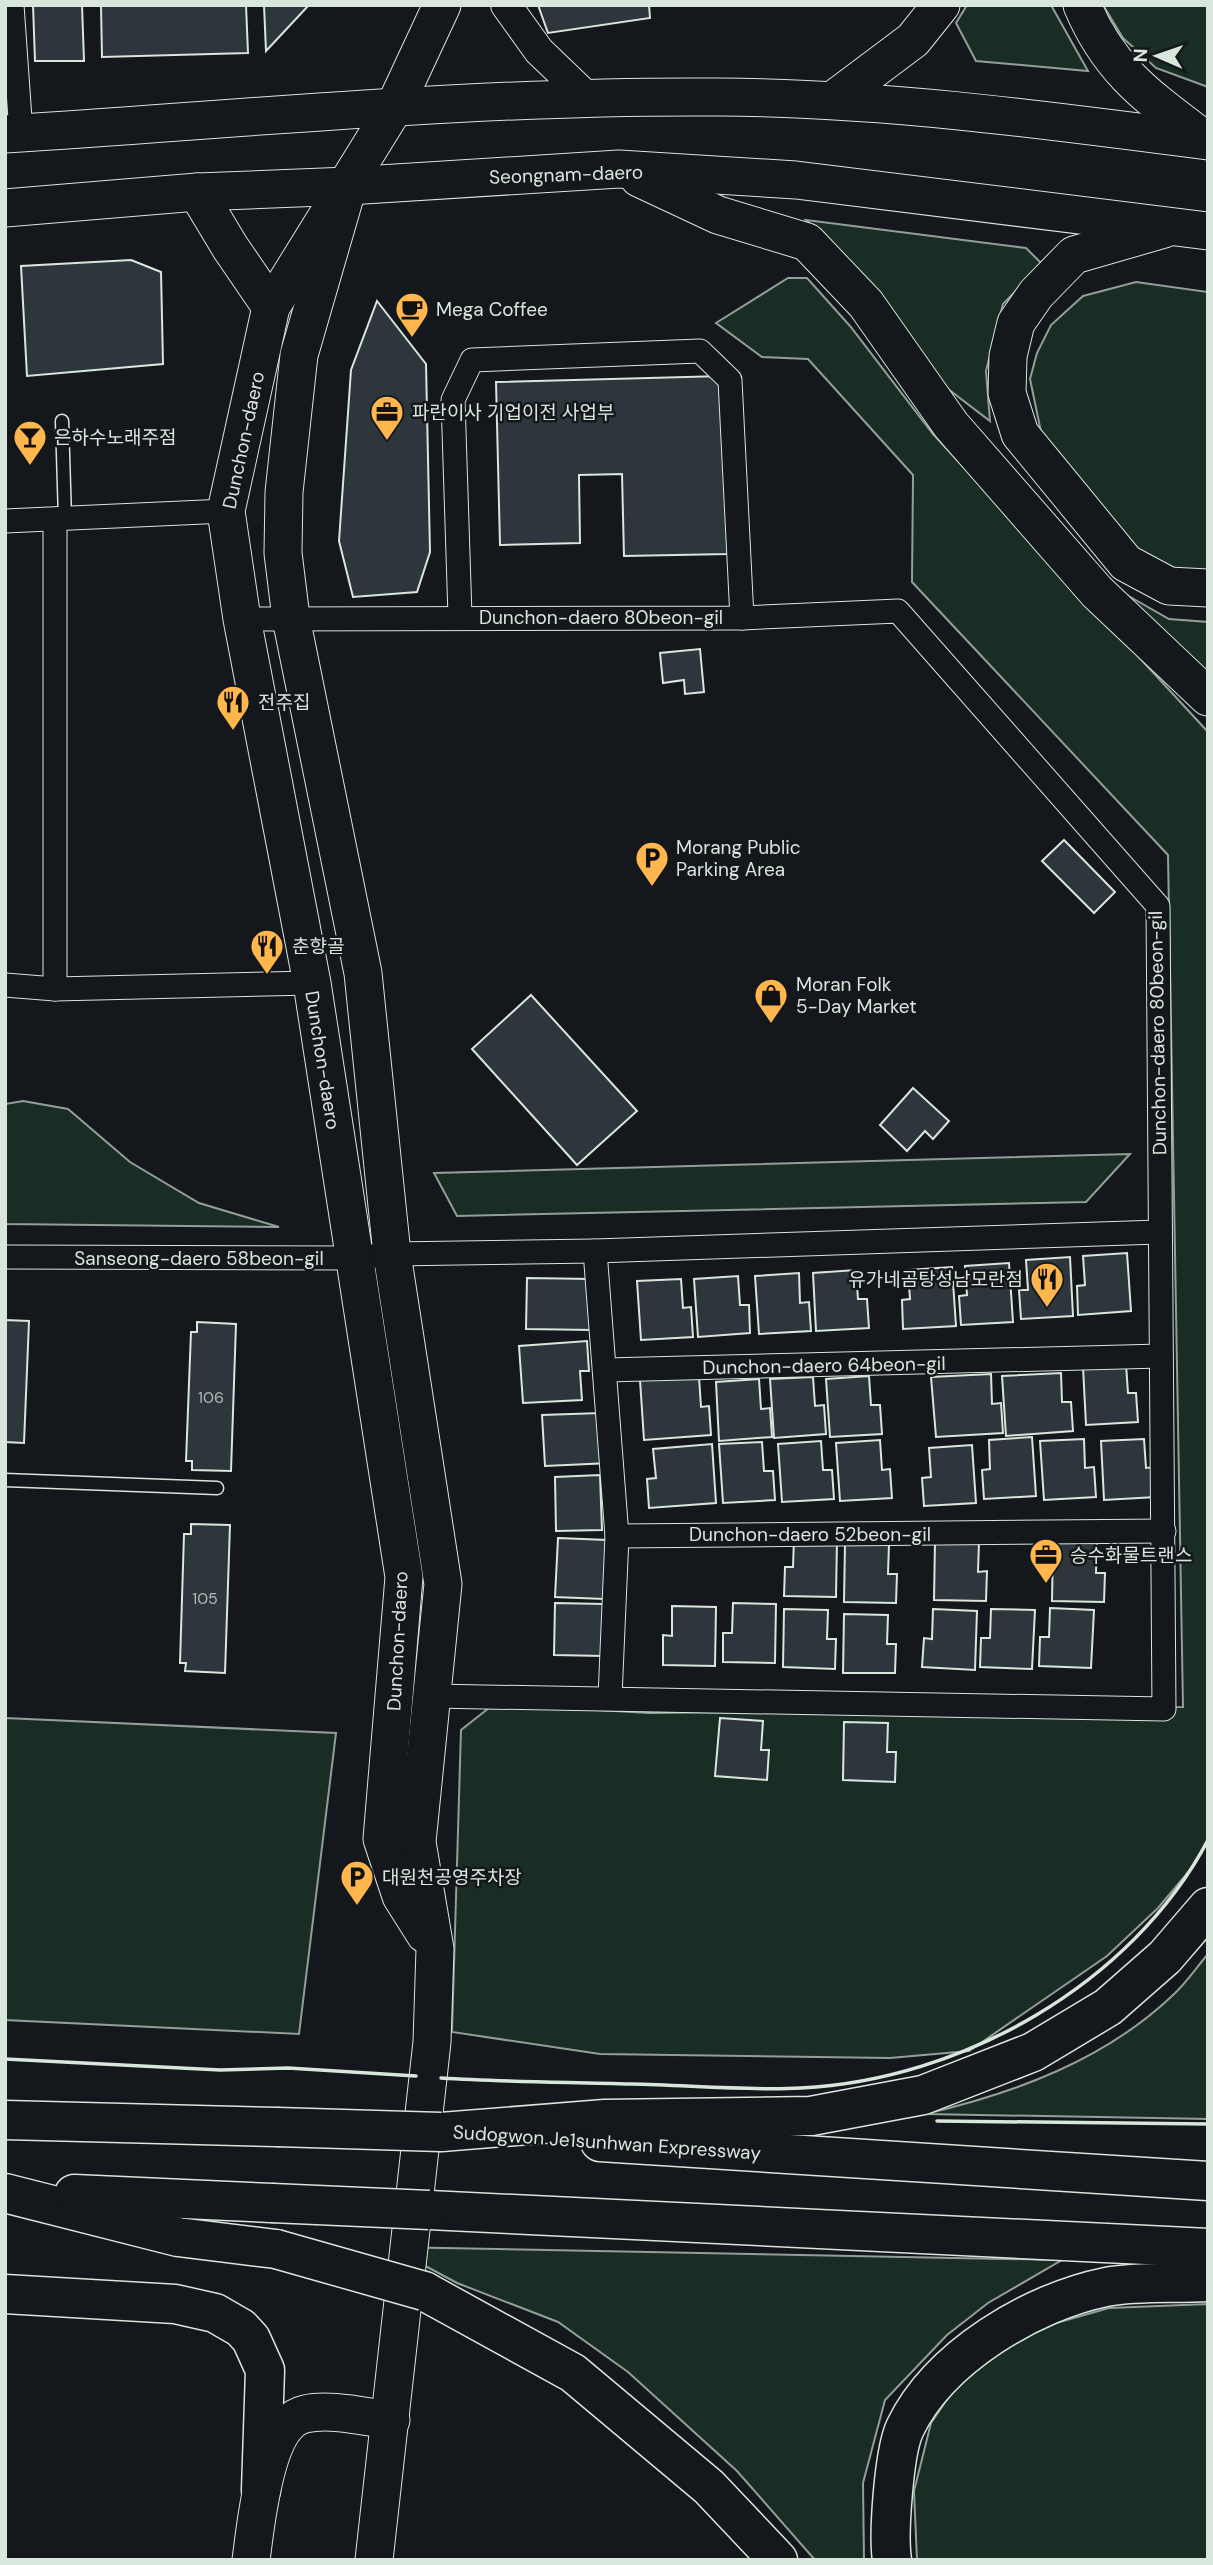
<svg xmlns="http://www.w3.org/2000/svg" width="1213" height="2565" viewBox="0 0 1213 2565" font-family="'DM Sans','Noto Sans KR',sans-serif">
  <style>
    .green { fill: #1a2d24; stroke: #939e99; stroke-width: 2 }
    .building { fill: #2c363c; stroke: #d8e6dc; stroke-width: 2 }
    .lines { fill: none; stroke-linecap: round; stroke-linejoin: round }
    .service-casing { stroke: #d8e6dc; stroke-width: 15 }
    .minor-casing { stroke: #d8e6dc; stroke-width: 25 }
    .tertiary-casing { stroke: #d8e6dc; stroke-width: 32 }
    .primary-casing { stroke: #d8e6dc; stroke-width: 39 }
    .motorway-casing { stroke: #d8e6dc; stroke-width: 41 }
    .service { stroke: #14181c; stroke-width: 12 }
    .minor { stroke: #14181c; stroke-width: 23 }
    .tertiary { stroke: #14181c; stroke-width: 30 }
    .primary { stroke: #14181c; stroke-width: 37 }
    .motorway { stroke: #14181c; stroke-width: 38 }
    .motorway-bridge-casing { stroke: #d8e6dc; stroke-width: 41; stroke-linecap: butt }
    .motorway-bridge { stroke: #14181c; stroke-width: 38 }
    .wall { stroke: #d8e6dc; stroke-width: 3.5 }
    .labels { text-anchor: middle; stroke-width: 5; stroke-linejoin: round; paint-order: stroke }
    .number-label { font-size: 16px; fill: #adbab4 }
    .street-label { font-size: 19px; fill: #d8e6dc; stroke: #14181c }
    .poi-label { font-size: 19px; fill: #d8e6dc; stroke: #14181c; text-anchor: start }
  </style>
  <rect width="100%" height="100%" fill="#14181c"/>
  <g class="green">
    <polygon points="967,5 1051,5 1088,71 976,61 956,23"/>
    <polygon points="1103,5 1208,5 1208,87 1156,68 1123,38"/>
    <polygon points="806,220 1026,248 1042,264 1003,304 986,371 990,421 931,376 868,280"/>
    <polygon points="788,278 807,278 850,326 933,434 1208,732 1208,1839 1195,1864 1158,1908 1107,1956 969,2051 890,2058 600,2054 452,2032 461,1730 494,1704 649,1713 1183,1707 1168,855 912,582 913,475 808,359 762,357 716,323"/>
    <polygon points="1136,282 1208,292 1208,575 1145,562 1041,432 1030,379 1037,353 1051,325 1083,296"/>
    <polygon points="1111,586 1169,619 1208,622 1208,681"/>
    <polygon points="23,1101 68,1109 130,1162 199,1203 279,1227 5,1224 5,1104"/>
    <polygon points="1130,1154 1086,1202 457,1216 434,1173"/>
    <polygon points="5,1718 336,1733 299,2034 5,2020"/>
    <path d="M1208,1954v165l-283,-5c90,-21 180,-54 248,-119 13,-12 23,-27 35,-41z"/>
    <polygon points="390,2247 1062,2260 988,2303 947,2335 885,2400 863,2483 864,2560 815,2560 737,2471 628,2372 558,2322 457,2283"/>
    <polygon points="1208,2304 1208,2560 917,2560 914,2491 931,2423 967,2370 1035,2329 1109,2308"/>
  </g>
  <g class="building">
    <polygon points="33,5 82,5 84,61 35,61"/>
    <polygon points="101,5 246,5 248,53 102,57"/>
    <polygon points="264,5 309,5 266,51"/>
    <polygon points="538,5 649,5 650,18 548,33"/>
    <polygon points="131,260 161,272 163,364 27,376 21,266"/>
    <polygon points="377,301 426,364 430,552 417,592 353,597 339,541 351,370"/>
    <polygon points="723,376 728,554 624,556 622,474 579,475 580,543 500,545 496,382"/>
    <polygon points="700,649 704,692 685,694 684,680 663,683 660,653"/>
    <polygon points="1064,840 1115,892 1094,913 1042,861"/>
    <polygon points="531,995 637,1111 577,1165 472,1049"/>
    <polygon points="913,1088 949,1121 933,1139 925,1131 907,1151 880,1125"/>
    <polygon points="1127,1253 1131,1311 1078,1315 1077,1286 1085,1285 1083,1256"/>
    <polygon points="1070,1257 1073,1316 1021,1319 1019,1290 1028,1290 1026,1260"/>
    <polygon points="1009,1263 1013,1322 961,1325 959,1296 967,1295 965,1266"/>
    <polygon points="952,1267 956,1326 903,1329 902,1300 910,1299 908,1270"/>
    <polygon points="856,1270 858,1299 867,1299 869,1328 816,1331 813,1273"/>
    <polygon points="799,1273 800,1303 809,1302 811,1331 759,1334 755,1276"/>
    <polygon points="738,1276 740,1305 749,1305 750,1333 698,1337 694,1279"/>
    <polygon points="527,1278 592,1279 592,1330 526,1329"/>
    <polygon points="681,1279 683,1308 691,1307 693,1337 641,1340 637,1281"/>
    <polygon points="5,1320 29,1321 24,1443 5,1442"/>
    <polygon points="197,1322 236,1324 231,1471 192,1470 192,1461 186,1461 191,1332 197,1332"/>
    <polygon points="587,1341 589,1371 580,1371 582,1400 523,1403 519,1346"/>
    <polygon points="1126,1364 1128,1393 1136,1393 1138,1422 1086,1425 1083,1367"/>
    <polygon points="1061,1373 1062,1402 1071,1402 1073,1431 1006,1436 1002,1376"/>
    <polygon points="991,1374 992,1404 1001,1403 1003,1433 936,1437 931,1377"/>
    <polygon points="869,1376 871,1405 880,1405 882,1434 830,1437 826,1379"/>
    <polygon points="699,1377 701,1407 709,1406 711,1435 644,1440 640,1380"/>
    <polygon points="813,1377 815,1406 824,1405 826,1434 774,1438 770,1379"/>
    <polygon points="759,1379 761,1409 770,1408 772,1437 719,1441 716,1382"/>
    <polygon points="601,1413 610,1463 545,1466 542,1415"/>
    <polygon points="1032,1437 1036,1496 984,1499 982,1470 990,1469 989,1440"/>
    <polygon points="1084,1439 1085,1468 1094,1467 1096,1497 1044,1500 1040,1441"/>
    <polygon points="1144,1439 1146,1468 1154,1467 1156,1497 1104,1500 1101,1441"/>
    <polygon points="880,1440 882,1470 890,1469 892,1498 840,1501 836,1443"/>
    <polygon points="821,1441 823,1470 832,1470 834,1499 782,1502 778,1444"/>
    <polygon points="762,1442 764,1471 773,1471 775,1500 723,1503 719,1444"/>
    <polygon points="712,1444 716,1503 649,1508 647,1479 656,1478 653,1449"/>
    <polygon points="972,1445 976,1503 924,1506 922,1478 931,1477 929,1448"/>
    <polygon points="600,1475 602,1530 556,1531 555,1477"/>
    <polygon points="191,1524 230,1525 225,1673 185,1671 186,1663 180,1663 184,1534 191,1534"/>
    <polygon points="558,1538 607,1540 604,1599 555,1597"/>
    <polygon points="794,1538 837,1539 836,1597 784,1596 785,1567 793,1567"/>
    <polygon points="935,1541 979,1542 978,1572 987,1571 986,1601 934,1600"/>
    <polygon points="1053,1543 1097,1543 1096,1573 1105,1573 1104,1602 1052,1601"/>
    <polygon points="845,1544 889,1544 888,1574 897,1574 896,1603 844,1602"/>
    <polygon points="555,1603 604,1604 603,1656 554,1655"/>
    <polygon points="733,1603 776,1604 775,1663 723,1662 723,1633 732,1633"/>
    <polygon points="672,1606 716,1607 715,1666 663,1665 663,1635 672,1636"/>
    <polygon points="1050,1608 1094,1610 1091,1668 1039,1666 1040,1637 1049,1637"/>
    <polygon points="784,1609 828,1610 827,1639 836,1639 835,1669 783,1667"/>
    <polygon points="933,1609 977,1611 975,1670 922,1667 924,1638 932,1639"/>
    <polygon points="991,1609 1035,1610 1032,1669 980,1667 981,1638 990,1638"/>
    <polygon points="844,1614 888,1615 887,1644 896,1644 895,1673 843,1673"/>
    <polygon points="720,1718 763,1721 761,1750 769,1750 767,1780 715,1776"/>
    <polygon points="844,1722 888,1723 887,1752 896,1752 895,1782 843,1780"/>
  </g>
  <g class="lines">
    <defs>
      <g id="service">
        <polyline points="62,421 65,519"/>
        <polyline points="5,1480 217,1488"/>
      </g>
      <g id="minor">
        <polyline points="12,5 21,133"/>
        <polyline points="55,520 55,989"/>
        <polyline points="5,521 226,511"/>
        <polyline points="460,616 453,400 472,360 700,351 730,380 742,618"/>
        <polyline points="242,619 742,618 898,611 1158,906 1164,1709 432,1696"/>
        <polyline points="5,985 55,989 312,983"/>
        <polyline points="595,1251 617,1536 610,1697"/>
        <polyline points="5,1257 353,1258 392,1254 595,1251 1159,1232"/>
        <polyline points="606,1370 1161,1356"/>
        <polyline points="617,1536 1164,1531"/>
      </g>
      <polyline id="tertiary" points="506,5 539,51 588,98"/>
      <g id="primary">
        <path d="M1082,5c28,67 68,93 123,135"/>
        <polyline points="833,100 913,40 941,5"/>
        <path d="M5,134c238,-15 476,-39 714,-37 164,1 327,23 489,44"/>
        <polyline points="639,178 718,215 807,242 866,304 951,425 1097,592 1208,697"/>
        <polyline points="348,186 299,355 284,492 283,553 291,618 363,973 392,1254 443,1584 417,1842 435,1949 432,2042 374,2560"/>
        <polyline points="197,192 230,247 271,307"/>
        <polyline points="5,208 197,192 348,186 619,169 796,180 1208,231"/>
        <polyline points="1164,229 1074,255 1036,294 1016,323 1008,356 1007,393 1020,434 1126,563 1169,586 1208,588"/>
        <polyline points="425,1934 401,1896 382,1839 404,1577 312,983 242,619 226,511 271,307 394,108 442,5"/>
        <path d="M251,2560c5,-35 13,-137 54,-146 25,-6 60,3 86,6"/>
      </g>
      <g id="motorway">
        <polyline points="5,2120 277,2127"/>
        <polyline points="441,2132 605,2119 811,2116 923,2095 1033,2052 1108,2007 1165,1957 1208,1907"/>
        <polyline points="600,2142 1208,2181"/>
        <polyline points="5,2193 178,2237 276,2249"/>
        <polyline points="74,2194 272,2203"/>
        <polyline points="429,2210 1208,2248"/>
        <polyline points="424,2291 573,2373 709,2487 778,2560"/>
        <polyline points="5,2294 175,2304 215,2313 241,2328 251,2339 265,2370 261,2490"/>
        <path d="M892,2560c-4,-26 2,-109 13,-132 34,-71 127,-126 201,-141 32,-6 69,-3 102,-5"/>
      </g>
    </defs>
    <use href="#service" class="service-casing"/>
    <use href="#minor" class="minor-casing"/>
    <use href="#tertiary" class="tertiary-casing"/>
    <use href="#primary" class="primary-casing"/>
    <use href="#motorway" class="motorway-casing"/>
    <use href="#service" class="service"/>
    <use href="#minor" class="minor"/>
    <use href="#tertiary" class="tertiary"/>
    <use href="#primary" class="primary"/>
    <use href="#motorway" class="motorway"/>
    <defs>
      <g id="motorway-bridge">
        <polyline points="277,2127 441,2132"/>
        <polyline points="272,2203 429,2210"/>
        <polyline points="276,2249 424,2291"/>
      </g>
    </defs>
    <use href="#motorway-bridge" class="motorway-bridge-casing"/>
    <use href="#motorway-bridge" class="motorway-bridge"/>
    <g class="wall">
      <polyline points="5,2059 220,2070 288,2068 416,2076"/>
      <path d="M441,2078c63,4 127,4 190,6 56,1 114,7 170,4 161,-8 331,-104 407,-248"/>
      <polyline points="937,2121 1208,2124"/>
    </g>
  </g>
  <defs>
    <symbol id="cafe-pin" viewBox="-11 -11 22 30"><path d="M0 17L-7.5 6A9.5 9.5 0 1 1 7.5 6Z" fill="#ffb74d" stroke="#14181c"/><path d="M-5.5-4.5H6V0H3Q3 3.5 0 3.5H-2.5Q-5.5 3.5-5.5 0ZM3-3.2v2h1.7v-2ZM-6 4.5H4V6H-6Z" fill="#111"/></symbol>
    <symbol id="office-pin" viewBox="-11 -11 22 30"><path d="M0 17L-7.5 6A9.5 9.5 0 1 1 7.5 6Z" fill="#ffb74d" stroke="#14181c"/><path d="M-6-3h4V-5.5h4V-3h4V5H-6ZM-1-4.5V-3h2v-1.5ZM-6 0V1H6V0Z" fill="#111"/></symbol>
    <symbol id="bar-pin" viewBox="-11 -11 22 30"><path d="M0 17L-7.5 6A9.5 9.5 0 1 1 7.5 6Z" fill="#ffb74d" stroke="#14181c"/><path d="M-6-5H6L.8 .8V4.5H3.5V6h-7V4.5H-.8V.8Z" fill="#111"/></symbol>
    <symbol id="restaurant-pin" viewBox="-11 -11 22 30"><path d="M0 17L-7.5 6A9.5 9.5 0 1 1 7.5 6Z" fill="#ffb74d" stroke="#14181c"/><path d="M-5-6h1v4h1v-4h1v4h1v-4h1v5L-1.5 .5V6h-2V.5L-5-1ZM5-6V6H3V1.5H1.5Q1.5-4 5-6Z" fill="#111"/></symbol>
    <symbol id="parking-pin" viewBox="-11 -11 22 30"><path d="M0 17L-7.5 6A9.5 9.5 0 1 1 7.5 6Z" fill="#ffb74d" stroke="#14181c"/><path d="M-3.5-5.5H1a3.5 3.5 0 0 1 0 7H-1V5.5H-3.5ZM-1-3.4V-.6H.8a1.4 1.4 0 0 0 0-2.8Z" fill="#111"/></symbol>
    <symbol id="shop-pin" viewBox="-11 -11 22 30"><path d="M0 17L-7.5 6A9.5 9.5 0 1 1 7.5 6Z" fill="#ffb74d" stroke="#14181c"/><path d="M-5-2.5h2.3a2.7 3.5 0 0 1 5.4 0H5L5.5 6h-11ZM-1.5-2.5h3a1.5 2.3 0 0 0-3 0Z" fill="#111"/></symbol>
  </defs>
  <g fill-rule="evenodd">
    <use href="#cafe-pin" x="393" y="290" width="38" height="52"/>
    <use href="#office-pin" x="368" y="393" width="38" height="52"/>
    <use href="#bar-pin" x="11" y="418" width="38" height="52"/>
    <use href="#restaurant-pin" x="214" y="683" width="38" height="52"/>
    <use href="#parking-pin" x="633" y="839" width="38" height="52"/>
    <use href="#restaurant-pin" x="248" y="927" width="38" height="52"/>
    <use href="#shop-pin" x="752" y="976" width="38" height="52"/>
    <use href="#restaurant-pin" x="1028" y="1260" width="38" height="52"/>
    <use href="#office-pin" x="1027" y="1536" width="38" height="52"/>
    <use href="#parking-pin" x="338" y="1858" width="38" height="52"/>
  </g>
  <g class="labels">
    <g class="number-label">
      <text x="211" y="1403">106</text>
      <text x="205" y="1604">105</text>
    </g>
    <g class="street-label">
      <text transform="translate(566 174) rotate(-2)" y="7">Seongnam-daero</text>
      <text transform="translate(243 440) rotate(-78)" y="7">Dunchon-daero</text>
      <text x="601" y="624">Dunchon-daero 80beon-gil</text>
      <text transform="translate(1157 1033) rotate(-91)" y="7">Dunchon-daero 80beon-gil</text>
      <text transform="translate(323 1060) rotate(81)" y="7">Dunchon-daero</text>
      <text x="199" y="1265">Sanseong-daero 58beon-gil</text>
      <text transform="translate(824 1365) rotate(-1)" y="7">Dunchon-daero 64beon-gil</text>
      <text x="810" y="1541">Dunchon-daero 52beon-gil</text>
      <text transform="translate(397 1641) rotate(-87)" y="7">Dunchon-daero</text>
      <text transform="translate(607 2142) rotate(4)" y="7">Sudogwon Je1sunhwan Expressway</text>
    </g>
    <g class="poi-label">
      <text x="436" y="316">Mega Coffee</text>
      <text x="412" y="419">파란이사 기업이전 사업부</text>
      <text x="54" y="444">은하수노래주점</text>
      <text x="258" y="709">전주집</text>
      <text x="676" y="854">Morang Public<tspan x="676" dy="22">Parking Area</tspan></text>
      <text x="292" y="953">춘향골</text>
      <text x="796" y="991">Moran Folk<tspan x="796" dy="22">5-Day Market</tspan></text>
      <text x="1023" y="1286" text-anchor="end">유가네곰탕성남모란점</text>
      <text x="1070" y="1562">승수화물트랜스</text>
      <text x="382" y="1884">대원천공영주차장</text>
    </g>
  </g>
  <rect width="1213" height="2565" fill="none" stroke="#d8e6dc" stroke-width="14"/>
  <g transform="translate(1157 56) rotate(272)" stroke="#14181c" stroke-width="5" paint-order="stroke">
  <path d="M0-5L12 26L0 18L-12 26Z" fill="#d8e6dc"/>
  <text y="-10" font-size="19" font-weight="bold" text-anchor="middle" fill="#d8e6dc">N</text>
  </g>
</svg>
